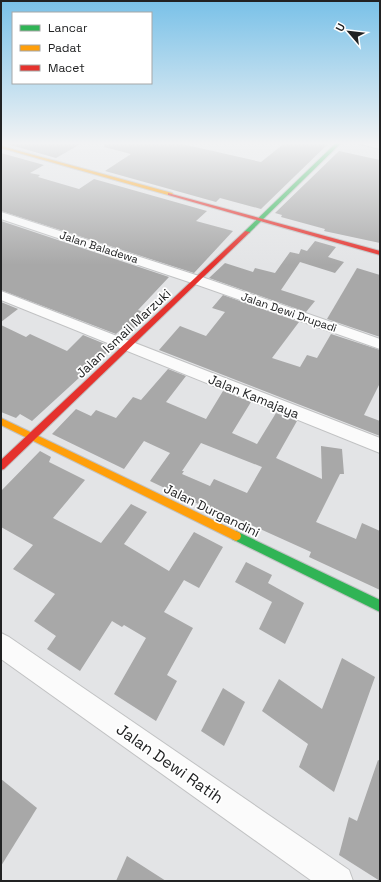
<svg xmlns="http://www.w3.org/2000/svg" width="381" height="882" viewBox="0 0 381 882" font-family="'Space Grotesk',sans-serif">
  <style>
    .building { fill: #a8a8a8; fill-rule: evenodd }
    .lines { fill: none; stroke-linecap: round; stroke-linejoin: round }
    .street-casing { stroke: #c1c2c3; stroke-width: 2 }
    .fast-casing { stroke: #c1c2c3; stroke-width: 2 }
    .slow-casing { stroke: #c1c2c3; stroke-width: 2 }
    .jam-casing { stroke: #c1c2c3; stroke-width: 2 }
    .street { fill: #fbfbfb; fill-rule: evenodd }
    .fast { fill: #30b455; fill-rule: evenodd }
    .slow { fill: #ff9f0a; fill-rule: evenodd }
    .jam { fill: #e5322d; fill-rule: evenodd }
    .labels { text-anchor: middle; stroke-width: 3.5; stroke-linejoin: round; paint-order: stroke }
    .far-street-label { font-size: 11px; fill: #212223; stroke: #fff }
    .street-label { font-size: 13px; fill: #212223; stroke: #fff }
    .near-street-label { font-size: 16px; fill: #212223; stroke: #fff }
  </style>
  <rect width="100%" height="100%" fill="#e3e4e6"/>
  <g class="building">
    <polygon points="12,142 84,142 56,158 7,144"/>
    <polygon points="105,142 173,142 261,162 286,142 330,142 261,209 220,198 216,202 105,171 131,154 104,147"/>
    <polygon points="339,151 380,160 380,243 324,231 325,229 281,217 282,215 275,213"/>
    <polygon points="1,153 44,165 30,173 40,175 38,177 79,189 94,179 207,211 196,221 233,231 194,273 1,211"/>
    <polygon points="1,221 169,277 138,310 148,314 134,328 126,325 116,334 1,290"/>
    <polygon points="315,241 336,247 328,257 344,262 335,273 300,262 281,290 315,301 306,312 209,278 225,263 253,272 255,268 275,273 290,252 299,254 301,249 307,251"/>
    <polygon points="357,268 380,275 380,337 327,319"/>
    <polygon points="223,295 299,322 272,358 300,367 307,355 317,358 331,334 380,350 380,383 364,415 380,421 380,436 159,350 180,326 206,336 225,312 212,308"/>
    <polygon points="1,302 18,309 1,322"/>
    <polygon points="1,325 26,337 30,334 67,351 83,335 105,344 103,346 111,349 95,363 92,362 80,377 32,421 20,414 16,418 1,412"/>
    <path d="M168,369l18,7 -20,26 40,17 17,-28 28,11 -19,31 25,11 19,-31 21,8 -21,37 46,21 -1,-33 21,3 2,25h-4l-24,48 40,17 6,-16 18,8v59l-71,-33 2,-5 -93,-42 -1,3 -67,-32 20,-28 -26,-12 -20,28 -72,-35 24,-25 15,7 5,-6 20,8 17,-21 8,3zM201,443l61,24 -15,26 -33,-14 -4,7 -28,-12 2,-3h-2z"/>
    <polygon points="40,451 51,457 49,462 85,480 53,518 101,543 131,504 147,512 124,544 169,571 194,532 223,547 199,588 184,580 164,612 193,628 167,675 177,681 156,721 114,694 146,638 124,625 122,627 112,621 80,671 47,649 56,636 34,621 55,594 13,569 33,545 1,527 1,491"/>
    <polygon points="246,562 272,575 268,583 304,603 285,644 259,629 272,602 235,582"/>
    <polygon points="342,658 375,677 334,792 299,767 308,744 262,711 279,679 322,709"/>
    <polygon points="223,688 245,702 224,746 201,731"/>
    <polygon points="378,760 380,761 380,881 339,855 349,817 357,821"/>
    <polygon points="1,779 37,808 1,866"/>
    <polygon points="127,856 166,881 116,881"/>
  </g>
  <g class="lines">
    <defs>
      <g id="street">
        <polygon points="358,142 380,143 380,149 360,144"/>
        <polygon points="1,212 202,277 380,339 380,349 192,283 1,219"/>
        <polygon points="1,291 380,438 380,453 1,300"/>
        <polygon points="1,633 9,637 349,870 353,881 312,881 1,659"/>
      </g>
      <g id="fast">
        <polygon points="337,142 342,142 249,233 245,233 245,231"/>
        <polygon points="236,531 380,600 380,612 232,539 231,536 232,533"/>
      </g>
      <g id="slow">
        <polygon points="1,146 172,193 173,194 168,195 1,148"/>
        <polygon points="1,418 240,533 241,536 240,539 236,541 232,539 1,425"/>
      </g>
      <g id="jam">
        <polygon points="168,193 380,251 380,255 168,195"/>
        <polygon points="245,231 250,232 4,469 1,470 1,460"/>
      </g>
    </defs>
    <use href="#street" class="street-casing"/>
    <use href="#fast" class="fast-casing"/>
    <use href="#slow" class="slow-casing"/>
    <use href="#jam" class="jam-casing"/>
    <use href="#street" class="street"/>
    <use href="#fast" class="fast"/>
    <use href="#slow" class="slow"/>
    <use href="#jam" class="jam"/>
  </g>
  <linearGradient id="sky" x2="0" y2="1"><stop stop-color="#79c1e8"/><stop offset="0.54" stop-color="#f2f3f4"/><stop offset="1" stop-color="#f2f3f4" stop-opacity="0"/></linearGradient>
  <rect width="381" height="265" fill="url(#sky)"/>
  <g class="labels">
    <g class="far-street-label">
      <text transform="translate(99 247) rotate(18)" y="4">Jalan Baladewa</text>
      <text transform="translate(289 312) rotate(19)" y="4">Jalan Dewi Drupadi</text>
    </g>
    <g class="street-label">
      <text transform="translate(123 333) rotate(-43)" y="5">Jalan Ismail Marzuki</text>
      <text transform="translate(254 396) rotate(22)" y="5">Jalan Kamajaya</text>
      <text transform="translate(212 510) rotate(26)" y="5">Jalan Durgandini</text>
    </g>
    <g class="near-street-label">
      <text transform="translate(170 763) rotate(35)" y="6">Jalan Dewi Ratih</text>
    </g>
  </g>
  <rect width="381" height="882" fill="none" stroke="#212223" stroke-width="4"/>
  <rect x="12" y="12" width="140" height="72" fill="#ffffff" stroke="#a6a7a7"/>
  <rect x="20" y="25" width="20" height="6" fill="#30b455" stroke="#a6a7a7"/>
  <text x="48" y="32" font-size="12" fill="#212223">Lancar</text>
  <rect x="20" y="45" width="20" height="6" fill="#ff9f0a" stroke="#a6a7a7"/>
  <text x="48" y="52" font-size="12" fill="#212223">Padat</text>
  <rect x="20" y="65" width="20" height="6" fill="#e5322d" stroke="#a6a7a7"/>
  <text x="48" y="72" font-size="12" fill="#212223">Macet</text>
  <g transform="translate(349 32) rotate(298)" stroke="#ffffff" stroke-width="3" paint-order="stroke">
  <path d="M0-3L7 15L0 10L-7 15Z" fill="#212223"/>
  <text y="-6" font-size="11" font-weight="bold" text-anchor="middle" fill="#212223">U</text>
  </g>
</svg>
